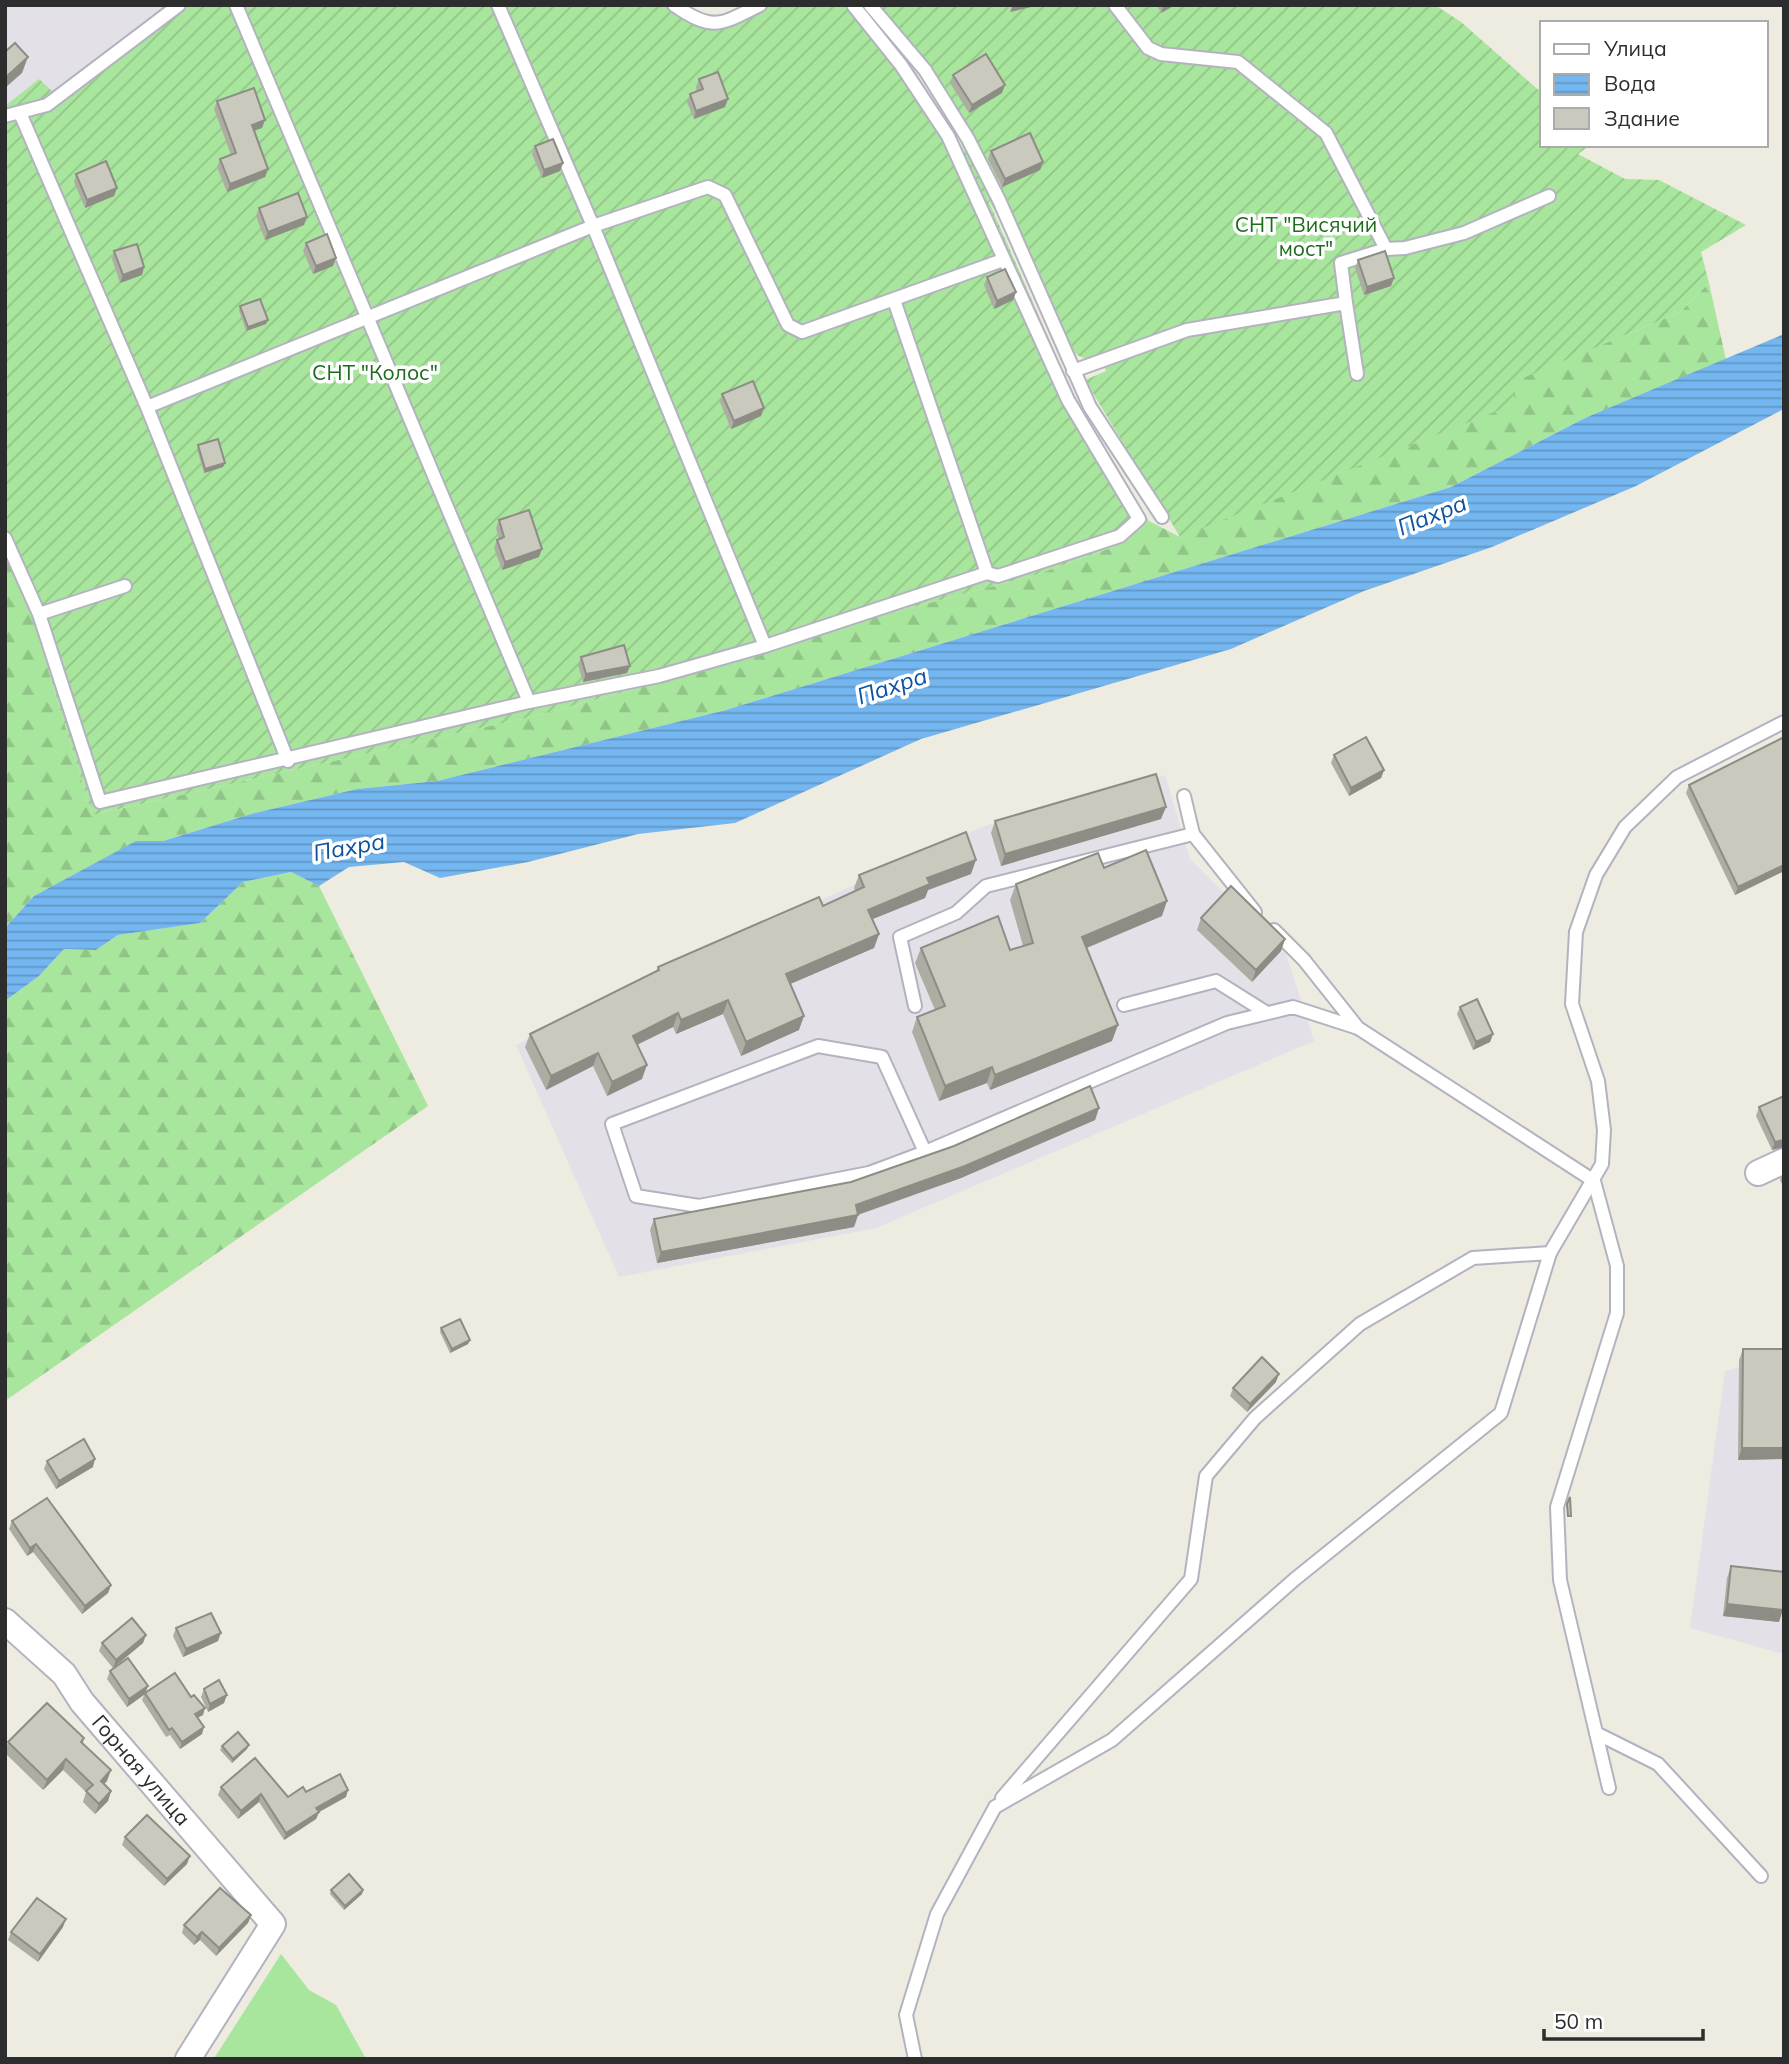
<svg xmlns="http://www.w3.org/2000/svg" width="1789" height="2064" viewBox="0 0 1789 2064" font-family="Mulish,sans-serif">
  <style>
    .industrial { fill: #e4e0e7 }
    .grass { fill: #a8e59d }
    .forest { fill: url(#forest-firs) }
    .garden { fill: url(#garden-furrows) }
    .water { fill: url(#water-rules) }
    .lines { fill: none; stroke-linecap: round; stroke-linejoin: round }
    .lane-casing { stroke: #b3b3c0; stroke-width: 16 }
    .street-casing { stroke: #b3b3c0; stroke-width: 28 }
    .lane { stroke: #fff; stroke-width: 12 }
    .street { stroke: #fff; stroke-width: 24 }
    .wall { fill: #aeada3 }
    .shaded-wall { fill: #8d8d85 }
    .building { fill: #cac9be; stroke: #8d8d85; stroke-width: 2 }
    .labels { text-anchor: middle; stroke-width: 7; stroke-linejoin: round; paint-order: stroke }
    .park-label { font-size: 21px; fill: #1c6d1b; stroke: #fff }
    .street-label { font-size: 21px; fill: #2d2d2d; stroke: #fff }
    .water-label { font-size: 23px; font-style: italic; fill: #0d52a1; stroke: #fff }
  </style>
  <defs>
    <pattern id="forest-firs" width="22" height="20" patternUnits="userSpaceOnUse" patternTransform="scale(1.75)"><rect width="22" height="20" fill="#a8e59d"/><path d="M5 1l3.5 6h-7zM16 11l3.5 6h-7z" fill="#91c588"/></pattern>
    <pattern id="garden-furrows" width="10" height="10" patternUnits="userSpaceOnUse" patternTransform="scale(1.75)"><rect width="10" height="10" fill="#a8e59d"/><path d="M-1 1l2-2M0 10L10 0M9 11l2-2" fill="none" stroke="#91c588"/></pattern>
    <pattern id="water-rules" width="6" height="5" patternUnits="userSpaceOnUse" patternTransform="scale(1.75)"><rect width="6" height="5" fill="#74b7f0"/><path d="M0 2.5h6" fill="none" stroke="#6095c3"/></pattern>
  </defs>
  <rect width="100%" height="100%" fill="#eeebe0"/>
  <g class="industrial">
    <polygon points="5,5 165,5 54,94 39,80 5,106"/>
    <polygon points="1165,775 1190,859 1286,954 1314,1041 876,1228 619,1277 516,1045 642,978 912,860 981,827"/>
    <polygon points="1784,1315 1784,1654 1690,1628 1725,1371 1782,1356"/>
  </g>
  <polygon class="grass" points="281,1954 309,1990 336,2005 366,2059 215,2057"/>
  <g class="forest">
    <polygon points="1709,283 1726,360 1585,418 1451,487 726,710 437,781 357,789 251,814 163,841 136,842 34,896 5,928 5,553 33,620 92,815 535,716 769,653 876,617 1035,575 1124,543 1149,521 1180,537 1517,380 1680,312"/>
    <polygon points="291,872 319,886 428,1106 5,1401 5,1001 39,976 64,949 96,950 118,935 200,923 243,882"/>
  </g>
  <polygon class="garden" points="165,5 687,5 699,13 726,16 747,5 862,5 914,70 965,153 929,65 880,5 1435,5 1461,22 1542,93 1542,145 1590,145 1578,154 1625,179 1659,180 1746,225 1701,252 1709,283 1680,312 1518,380 1512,405 1180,537 1085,380 1106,371 1101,355 1088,360 1077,355 1067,344 986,195 1074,396 1149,521 1124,543 1035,575 876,617 769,653 535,716 92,815 33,620 5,553 5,106 39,79 55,94"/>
  <polygon class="water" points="1784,334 1784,409 1636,486 1492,547 1364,591 1231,649 921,739 735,823 638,834 528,862 440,878 404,862 349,867 319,886 291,872 243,882 200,923 118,935 96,950 64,949 39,976 5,1001 5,928 34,896 136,841 163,841 251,814 357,789 437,781 726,710 1451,487 1585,418"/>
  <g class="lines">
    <defs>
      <g id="lane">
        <polyline points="236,5 529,702"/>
        <polyline points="498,5 593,226 765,646"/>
        <path d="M674,5c39,27 46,20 86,0"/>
        <polyline points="870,5 925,70 968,139 999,200 1090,407 1162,517"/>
        <polyline points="1115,5 1148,48 1161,54 1238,62 1326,133 1386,249"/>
        <polyline points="20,113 147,407 288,761"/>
        <polyline points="5,116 47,105 179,5"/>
        <polyline points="894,300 987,573"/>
        <polyline points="1346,303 1357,374"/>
        <polyline points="1073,371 1187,330 1346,303 1341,263 1386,249 1405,248 1464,233 1549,196"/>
        <polyline points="147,407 593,226 708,187 725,195 788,325 802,332 1003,260"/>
        <polyline points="5,538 39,614 100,802 529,702 659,676 765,646 987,573 998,576 1120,536 1139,519 1068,400 948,136 901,65 853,5"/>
        <polyline points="39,614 125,586"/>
        <polyline points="1184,796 1193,834 1255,912"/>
        <polyline points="1274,930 1304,960 1358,1028 1594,1181 1617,1266 1617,1313 1557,1507 1560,1580 1609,1788"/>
        <polyline points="1124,1005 1216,981 1267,1013"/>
        <polyline points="915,1006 900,937 956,913 986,886 1193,834"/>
        <polyline points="925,1152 882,1057 818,1046 612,1124 636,1196 699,1206 869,1173 925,1152 1227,1023 1293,1007 1358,1028"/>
        <polyline points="1596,1733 1658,1764 1761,1876"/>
        <polyline points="1002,1798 1191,1579 1206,1476 1255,1418 1360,1324 1473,1258 1550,1253"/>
        <polyline points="915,2059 906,2015 937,1914 995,1807 1112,1740 1295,1579 1501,1413 1550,1253 1602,1164 1604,1130 1598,1081 1572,1004 1576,932 1596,875 1625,827 1677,777 1784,722"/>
      </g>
      <g id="street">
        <polyline points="1758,1173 1784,1161"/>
        <path id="s1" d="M5,1621l59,53 18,28 191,222 -85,135"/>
      </g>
    </defs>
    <use href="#lane" class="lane-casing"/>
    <use href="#street" class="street-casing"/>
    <use href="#lane" class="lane"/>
    <use href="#street" class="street"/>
  </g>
  <g class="wall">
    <polygon points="1157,5 1175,5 1161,13"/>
    <polygon points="953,75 1002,93 969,113 950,83"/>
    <polygon points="699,79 725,107 694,119 687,102 690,94 697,91 696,87"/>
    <polygon points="217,101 262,128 254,131 268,169 265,177 227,192 217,167 220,159 231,155 214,109"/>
    <polygon points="535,146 563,163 560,171 542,178 532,154"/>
    <polygon points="991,151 1043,162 1040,170 1002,187 988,159"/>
    <polygon points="76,174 114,196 85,208 74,182"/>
    <polygon points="259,208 304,225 265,240 256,216"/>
    <polygon points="306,243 336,258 333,266 313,274 303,251"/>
    <polygon points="114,251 144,267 142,275 120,283 112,259"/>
    <polygon points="1358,260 1391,286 1364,295 1355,268"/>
    <polygon points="987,277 1016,292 1013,300 994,309 984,285"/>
    <polygon points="240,306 268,320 266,324 246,331 239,310"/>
    <polygon points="722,394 764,408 761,416 731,429 720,402"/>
    <polygon points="198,445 225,463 223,467 204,473 197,449"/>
    <polygon points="499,520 539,557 502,570 494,548 497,540 499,539 496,528"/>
    <polygon points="581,657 630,666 627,673 583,682 578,665"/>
    <polygon points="1334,755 1384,770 1381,778 1349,796 1331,763"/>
    <polygon points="1689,785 1784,871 1735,895 1686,793"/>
    <polygon points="1161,819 1001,866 991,833 995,821"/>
    <polygon points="1104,868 1162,916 1087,948 1112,1041 990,1090 987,1083 939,1101 912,1032 917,1017 935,1010 915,963 921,948 1010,950 1023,946 1010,900 1016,884"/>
    <polygon points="971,874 928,890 925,898 872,919 879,934 874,948 790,984 799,1030 741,1056 723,1014 676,1034 673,1027 637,1045 642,1079 607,1096 593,1066 546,1090 525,1047 530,1034 656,971 658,967 823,906 855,891 854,888 859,875"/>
    <polygon points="1201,918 1285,939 1281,951 1252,982 1197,930"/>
    <polygon points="1460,1007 1493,1034 1490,1042 1473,1050 1457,1014"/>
    <polygon points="1784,1096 1784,1147 1772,1150 1756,1116 1759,1107"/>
    <polygon points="1099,1108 1095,1120 961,1178 858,1215 854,1227 657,1263 650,1230 654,1219 851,1182"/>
    <polygon points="1784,1172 1784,1188 1780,1180"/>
    <polygon points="441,1328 470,1340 468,1344 450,1353 440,1332"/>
    <polygon points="1743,1349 1784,1349 1784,1459 1738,1460 1739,1360"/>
    <polygon points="1276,1382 1247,1412 1230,1396 1233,1388"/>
    <polygon points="47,1461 93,1467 56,1489 44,1469"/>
    <polygon points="12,1521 111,1585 108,1593 82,1614 33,1552 27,1556 9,1529"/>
    <polygon points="1731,1566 1779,1622 1723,1616 1727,1578"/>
    <polygon points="176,1628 218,1641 183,1657 173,1636"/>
    <polygon points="102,1643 143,1643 113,1668 99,1651"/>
    <polygon points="110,1671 148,1686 145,1693 203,1715 198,1717 202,1734 180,1749 170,1735 166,1737 142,1700 144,1695 127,1707 107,1679"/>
    <polygon points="204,1689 224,1703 208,1712 201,1697"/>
    <polygon points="84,1738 83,1743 107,1781 104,1784 111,1791 108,1801 95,1814 83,1802 86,1792 63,1770 43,1790 5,1753 8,1742"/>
    <polygon points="222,1746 247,1749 232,1763 220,1750"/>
    <polygon points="221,1787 288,1797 306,1792 346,1797 319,1812 316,1819 284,1840 259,1802 238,1819 218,1795"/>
    <polygon points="125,1837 187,1864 164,1886 122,1845"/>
    <polygon points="331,1890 363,1890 362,1894 344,1910 330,1894"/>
    <polygon points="251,1915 248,1923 216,1956 200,1940 194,1945 182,1933 184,1925"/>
    <polygon points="63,1927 38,1962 8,1940 11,1932"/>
  </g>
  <g class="shaded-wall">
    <polygon points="1013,5 1040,5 1010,12"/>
    <polygon points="1164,5 1175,5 1161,13"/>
    <polygon points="28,57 22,73 5,88 5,78"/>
    <polygon points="1005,85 1002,93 969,113 972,105"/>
    <polygon points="728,99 725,107 694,119 696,111"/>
    <polygon points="265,120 262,128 249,132 252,125"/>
    <polygon points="1043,162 1040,170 1002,187 1005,179"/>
    <polygon points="563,163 560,171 542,178 544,170"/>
    <polygon points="268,169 265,177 227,192 230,184"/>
    <polygon points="117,188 114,196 85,208 87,200"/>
    <polygon points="307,217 304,225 265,240 268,232"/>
    <polygon points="336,258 333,266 313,274 316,266"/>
    <polygon points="144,267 142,275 120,283 123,275"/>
    <polygon points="1394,278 1391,286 1364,295 1367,287"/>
    <polygon points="1016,292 1013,300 994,309 997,301"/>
    <polygon points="268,320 266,324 246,331 248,327"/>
    <polygon points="764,408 761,416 731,429 734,421"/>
    <polygon points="225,463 223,467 204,473 205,469"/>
    <polygon points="542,549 539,557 502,570 505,562"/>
    <polygon points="630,666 627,673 583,682 586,674"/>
    <polygon points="1384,770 1381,778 1349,796 1351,788"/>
    <polygon points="1166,807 1161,819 1001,866 1005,854"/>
    <polygon points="976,860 971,874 928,890 925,898 863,923 868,910 927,878"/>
    <polygon points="1784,865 1784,871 1735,895 1738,887"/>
    <polygon points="1167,901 1162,916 1076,952 1082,937"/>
    <polygon points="879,934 874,948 781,988 786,974"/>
    <polygon points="1285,939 1281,951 1252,982 1256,970"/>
    <polygon points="728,1000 723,1014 676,1034 681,1020"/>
    <polygon points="678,1013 673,1027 628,1049 633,1036"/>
    <polygon points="804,1016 799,1030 741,1056 746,1042"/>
    <polygon points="1118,1025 1112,1041 990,1090 995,1075"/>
    <polygon points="1493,1034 1490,1042 1473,1050 1476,1042"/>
    <polygon points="598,1053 593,1066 546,1090 551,1076"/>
    <polygon points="647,1065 642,1079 607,1096 612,1082"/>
    <polygon points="992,1067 987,1083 939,1101 945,1086"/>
    <polygon points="1099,1108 1095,1120 961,1178 854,1216 858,1215 854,1227 657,1263 661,1252 856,1205"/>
    <polygon points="1784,1140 1784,1147 1772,1150 1775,1142"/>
    <polygon points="470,1340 468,1344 450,1353 452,1349"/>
    <polygon points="1279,1374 1276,1382 1247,1412 1250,1404"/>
    <polygon points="1742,1448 1784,1448 1784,1459 1738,1460"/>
    <polygon points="95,1459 93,1467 56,1489 59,1481"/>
    <polygon points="36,1544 33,1552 27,1556 30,1548"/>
    <polygon points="111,1585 108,1593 82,1614 85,1606"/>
    <polygon points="1727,1604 1783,1610 1779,1622 1723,1616"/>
    <polygon points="221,1633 218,1641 183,1657 186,1649"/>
    <polygon points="146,1635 143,1643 113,1668 116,1660"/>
    <polygon points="148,1686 145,1694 127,1707 129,1699"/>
    <polygon points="227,1695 224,1703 208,1712 210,1704"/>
    <polygon points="205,1708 203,1715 193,1720 195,1714"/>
    <polygon points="204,1727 202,1734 180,1749 182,1742"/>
    <polygon points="249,1745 247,1749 232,1763 233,1759"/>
    <polygon points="66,1759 63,1770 43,1790 47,1780"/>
    <polygon points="111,1770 107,1781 97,1791 101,1781"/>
    <polygon points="348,1790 346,1797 319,1812 316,1819 284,1840 286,1833 316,1808"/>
    <polygon points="111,1791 108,1801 95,1814 99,1804"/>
    <polygon points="261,1794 259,1802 238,1819 241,1811"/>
    <polygon points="190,1856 187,1864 164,1886 167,1879"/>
    <polygon points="363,1890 362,1894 344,1910 345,1906"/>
    <polygon points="251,1915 248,1923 216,1956 219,1948"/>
    <polygon points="66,1919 63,1927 38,1962 40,1954"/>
    <polygon points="202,1932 200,1940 194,1945 197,1937"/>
  </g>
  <g class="building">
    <polygon points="15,43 28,57 5,78 5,52"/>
    <polygon points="986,54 1005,85 972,105 953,75"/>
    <polygon points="718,72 728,99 696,111 690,94 703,89 699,79"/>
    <polygon points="254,88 265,120 252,125 268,169 230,184 220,159 236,153 217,101"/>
    <polygon points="1030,133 1043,162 1005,179 991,151"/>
    <polygon points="553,139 563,163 544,170 535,146"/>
    <polygon points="106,161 117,188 87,200 76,174"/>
    <polygon points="298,193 307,217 268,232 259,208"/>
    <polygon points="327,234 336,258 316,266 306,243"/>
    <polygon points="137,244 144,267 123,275 114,251"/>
    <polygon points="1385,251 1394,278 1367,287 1358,260"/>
    <polygon points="1005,269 1016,292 997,301 987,277"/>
    <polygon points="260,299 268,320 248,327 240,306"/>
    <polygon points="753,381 764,408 734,421 722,394"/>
    <polygon points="218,439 225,463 205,469 198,445"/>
    <polygon points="529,510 542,549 505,562 497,540 504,537 499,520"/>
    <polygon points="624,645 630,666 586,674 581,657"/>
    <polygon points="1366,737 1384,770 1351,788 1334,755"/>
    <polygon points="1784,737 1784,865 1738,887 1689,785"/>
    <polygon points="1156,774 1166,807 1005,854 995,821"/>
    <polygon points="966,832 976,860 927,878 930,884 868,910 879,934 786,974 804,1016 746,1042 728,1000 681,1020 678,1013 633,1036 647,1065 612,1082 598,1053 551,1076 530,1034 659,970 658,967 819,897 823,906 864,887 859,875"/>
    <polygon points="1146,850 1167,901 1082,937 1118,1025 995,1075 992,1067 945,1086 917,1017 945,1006 921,948 998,916 1010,950 1033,943 1016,884 1098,853 1104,868"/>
    <polygon points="1231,886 1285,939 1256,970 1201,918"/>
    <polygon points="1477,999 1493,1034 1476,1042 1460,1007"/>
    <polygon points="1090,1086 1099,1108 965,1166 856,1205 858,1215 661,1252 654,1219 851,1182 954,1146"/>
    <polygon points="1784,1096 1784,1140 1775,1142 1759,1107"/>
    <polygon points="460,1319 470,1340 452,1349 441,1328"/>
    <polygon points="1743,1349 1784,1349 1784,1448 1742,1448"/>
    <polygon points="1262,1357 1279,1374 1250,1404 1233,1388"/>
    <polygon points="84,1439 95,1459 59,1481 47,1461"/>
    <polygon points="1570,1497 1571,1516 1568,1516 1567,1504"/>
    <polygon points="47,1498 111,1585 85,1606 36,1544 30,1548 12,1521"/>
    <polygon points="1731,1566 1784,1572 1783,1610 1727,1604"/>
    <polygon points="211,1613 221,1633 186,1649 176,1628"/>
    <polygon points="132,1618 146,1635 116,1660 102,1643"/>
    <polygon points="128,1658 148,1686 129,1699 110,1671"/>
    <polygon points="175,1673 191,1697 194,1695 205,1708 195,1714 204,1727 182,1742 172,1728 169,1730 145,1693"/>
    <polygon points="219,1680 227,1695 210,1704 204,1689"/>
    <polygon points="47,1703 84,1738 81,1742 111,1770 101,1781 111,1791 99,1804 86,1791 93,1785 66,1759 47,1780 8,1742"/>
    <polygon points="238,1732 249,1745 233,1759 222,1746"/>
    <polygon points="255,1758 288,1797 303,1787 306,1792 340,1774 348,1790 316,1808 319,1812 286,1833 261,1794 241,1811 221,1787"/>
    <polygon points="147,1815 190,1856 167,1879 125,1837"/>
    <polygon points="349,1874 363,1890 345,1906 331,1890"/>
    <polygon points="220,1888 251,1915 219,1948 202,1932 197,1937 184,1925"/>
    <polygon points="37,1898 66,1919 40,1954 11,1932"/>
  </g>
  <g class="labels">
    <g class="park-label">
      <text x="1306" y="232">СНТ "Висячий<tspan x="1306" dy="24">мост"</tspan></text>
      <text x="375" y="380">СНТ "Колос"</text>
    </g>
    <g class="street-label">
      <text dy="7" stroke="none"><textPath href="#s1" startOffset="203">Горная улица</textPath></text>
    </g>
    <g class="water-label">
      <text transform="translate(1432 515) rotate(-22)" y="8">Пахра</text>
      <text transform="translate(892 686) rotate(-18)" y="8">Пахра</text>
      <text transform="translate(349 847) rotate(-10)" y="8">Пахра</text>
    </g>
  </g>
  <rect width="1789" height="2064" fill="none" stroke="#2d2d2d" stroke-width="14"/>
  <rect x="1540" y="21" width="228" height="126" fill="#ffffff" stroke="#ababab" stroke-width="2"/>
  <rect x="1554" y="44" width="35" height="10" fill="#ffffff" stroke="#ababab" stroke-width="2"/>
  <text x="1604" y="56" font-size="21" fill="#2d2d2d">Улица</text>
  <rect x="1554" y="74" width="35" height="21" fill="url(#water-rules)" stroke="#ababab" stroke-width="2"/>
  <text x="1604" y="91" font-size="21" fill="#2d2d2d">Вода</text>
  <rect x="1554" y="108" width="35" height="21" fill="#cac9be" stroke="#ababab" stroke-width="2"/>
  <text x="1604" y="126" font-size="21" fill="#2d2d2d">Здание</text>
  <path d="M1544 2029v10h159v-10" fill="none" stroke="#2d2d2d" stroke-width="3.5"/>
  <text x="1554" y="2029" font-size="21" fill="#2d2d2d" stroke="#ffffff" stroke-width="5" paint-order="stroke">50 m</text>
</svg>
